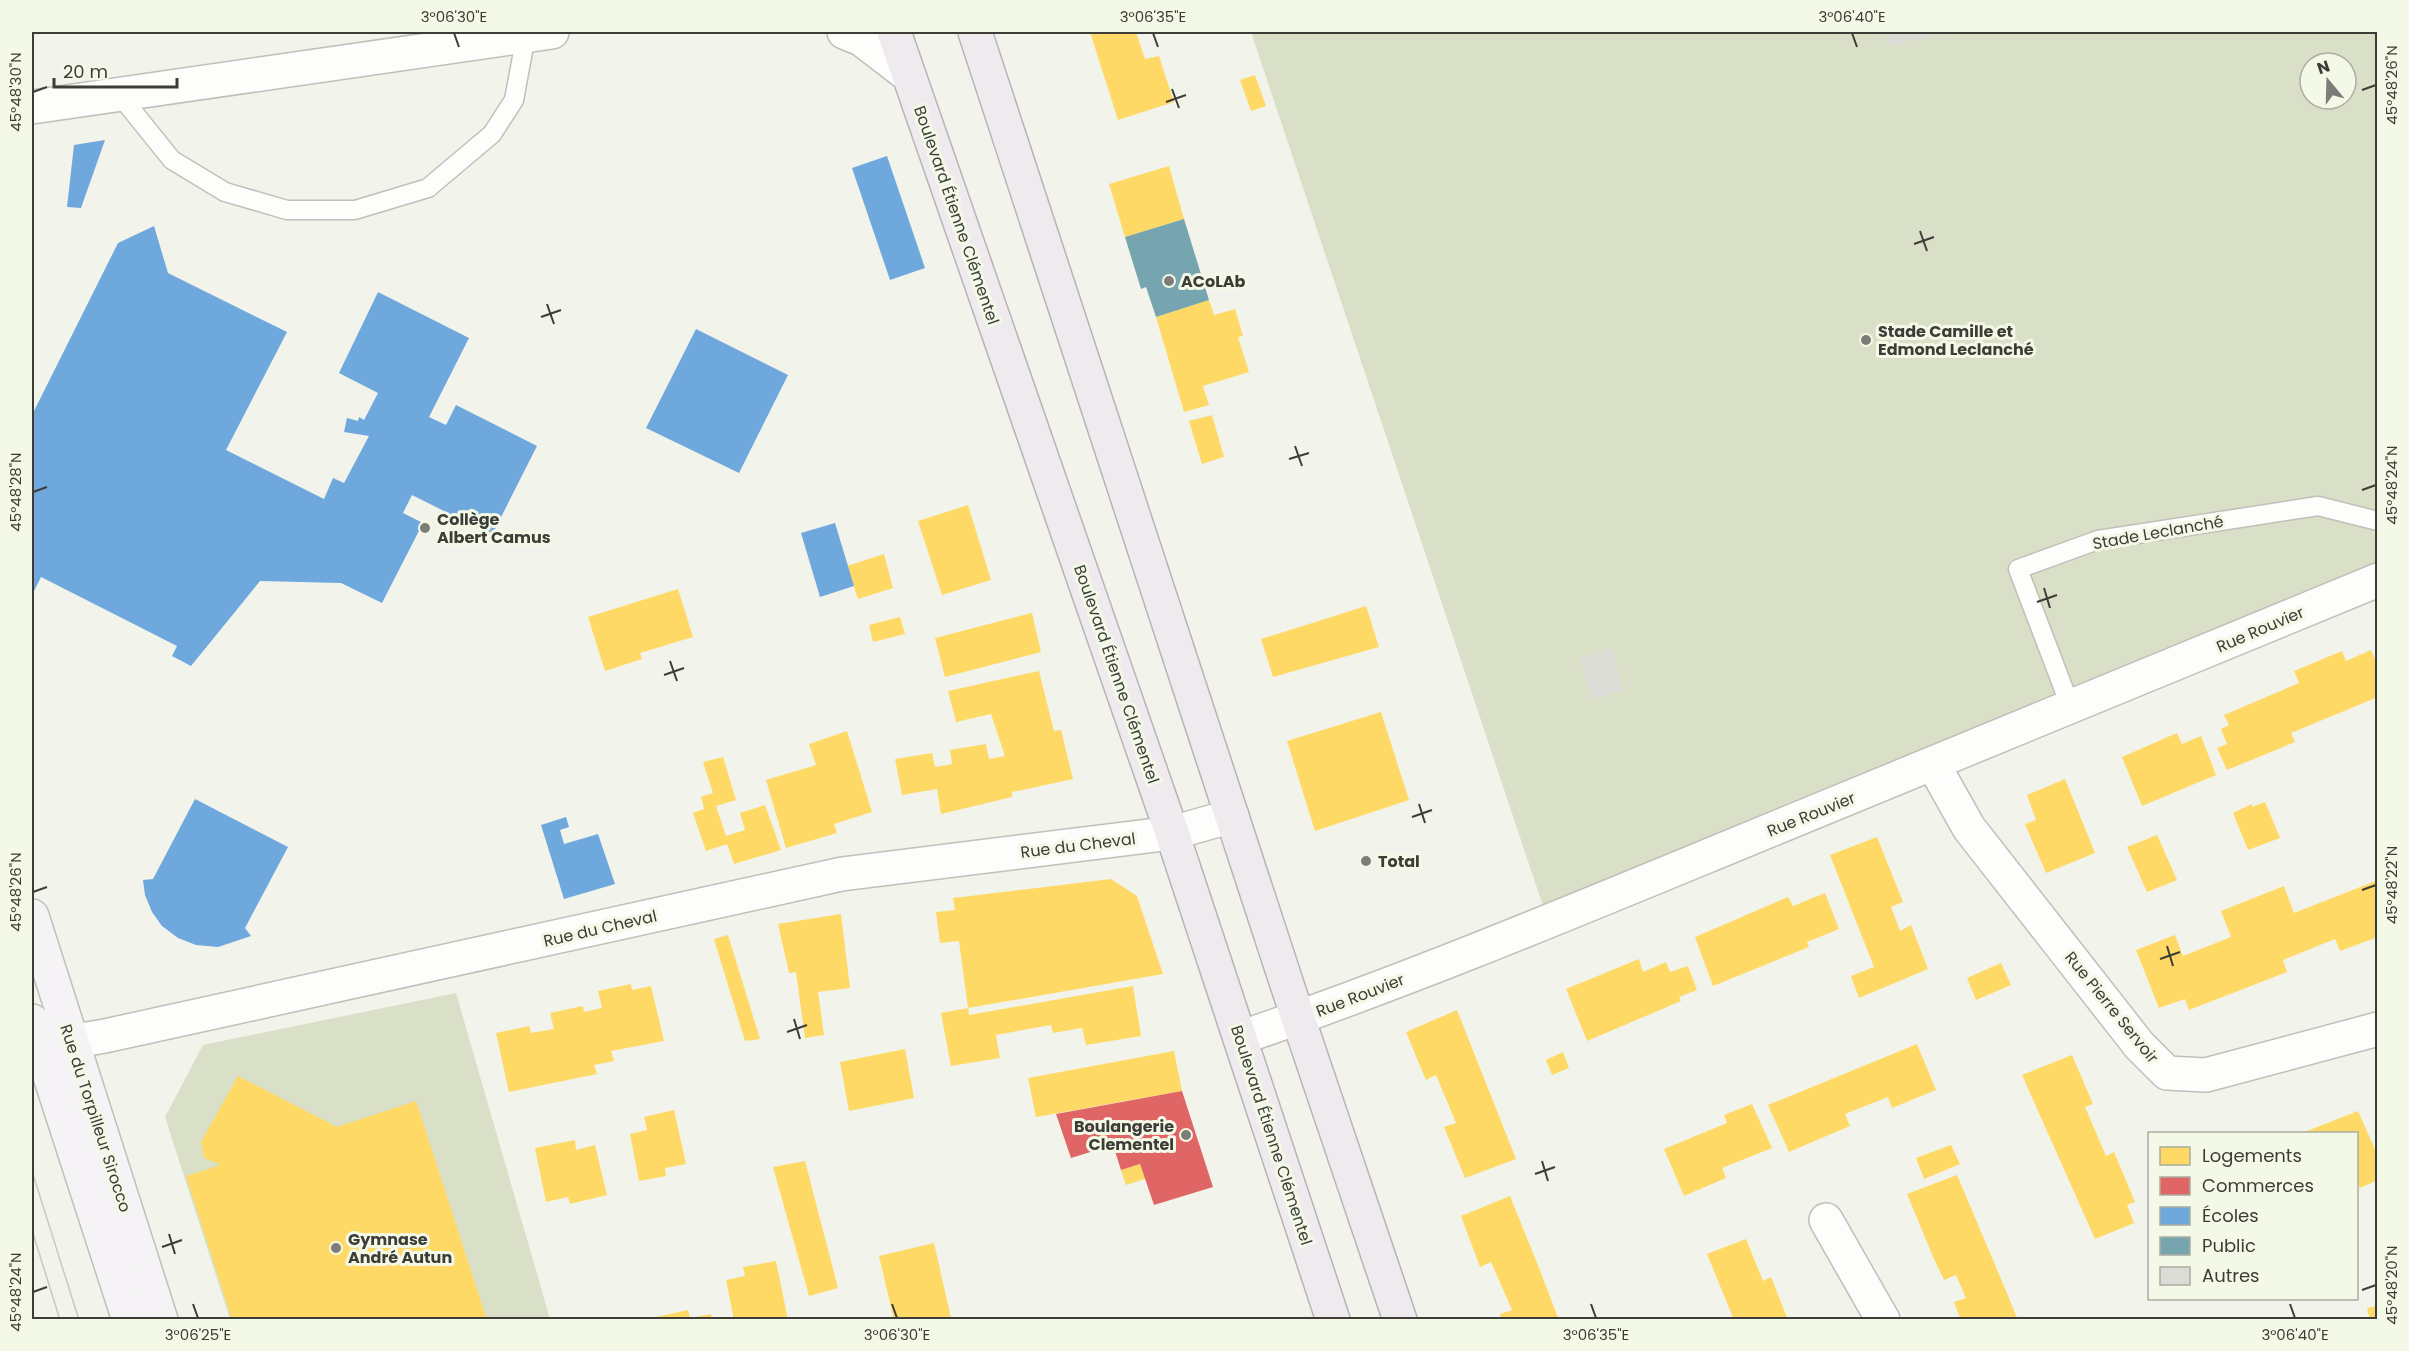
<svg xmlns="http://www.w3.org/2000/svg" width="2409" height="1351" viewBox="0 0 2409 1351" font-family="Poppins,sans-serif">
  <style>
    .green { fill: #dae0c8; fill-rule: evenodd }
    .homes { fill: #ffd966 }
    .shops { fill: #e06666 }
    .schools { fill: #6fa8dc }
    .public { fill: #76a5af }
    .building { fill: #dbdcd6 }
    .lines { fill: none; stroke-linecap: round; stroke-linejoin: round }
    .lane-casing { stroke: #bec0b9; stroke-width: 21 }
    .street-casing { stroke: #bec0b9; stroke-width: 36 }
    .secondary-casing { stroke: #bec0b9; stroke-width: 36 }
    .primary-casing { stroke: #b9b2b8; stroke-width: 36 }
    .lane { stroke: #fdfdfc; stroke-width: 18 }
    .street { stroke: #fdfdfc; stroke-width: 33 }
    .secondary { stroke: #f5f3f5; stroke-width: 33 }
    .primary { stroke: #eeeaee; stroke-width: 33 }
    .tram { stroke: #c8c9c6; stroke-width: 1.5 }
    .ticks { fill: none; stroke: #3c3d37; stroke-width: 2 }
    .poi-dot { fill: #7c7d76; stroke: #f3f8e7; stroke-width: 2 }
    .labels { text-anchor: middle; stroke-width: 6; stroke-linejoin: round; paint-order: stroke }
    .street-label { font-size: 16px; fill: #3c3d37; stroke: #f3f8e7 }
    .poi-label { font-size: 16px; font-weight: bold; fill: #3c3d37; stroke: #f3f8e7; text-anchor: start }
    .neatline { fill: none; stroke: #3c3d37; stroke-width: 2 }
    .ticks-label { font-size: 15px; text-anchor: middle; fill: #3c3d37 }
  </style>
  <rect width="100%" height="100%" fill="#f2f4eb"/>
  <g class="green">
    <path d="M1251,32h1126v548l-829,341zM2310,63h36v36h-36z"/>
    <polygon points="456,993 550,1319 230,1319 165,1117 203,1045"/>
  </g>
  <g class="homes">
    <polygon points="1090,32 1136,32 1145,59 1159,56 1174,102 1118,120"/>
    <polygon points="1255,75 1266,106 1251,111 1240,80"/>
    <polygon points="1169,166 1184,219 1125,237 1109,184"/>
    <polygon points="1209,300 1214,315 1235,309 1243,336 1238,337 1249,372 1203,386 1209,405 1184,412 1156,317"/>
    <polygon points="1212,415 1224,457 1202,464 1189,421"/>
    <polygon points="968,505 991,580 942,595 918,521"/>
    <polygon points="884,554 893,588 858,599 847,566"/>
    <polygon points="678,589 693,637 640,653 642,659 605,671 588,617"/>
    <polygon points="1366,606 1379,647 1273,677 1261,639"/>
    <polygon points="1032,613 1041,652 945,677 935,638"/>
    <polygon points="900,617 905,634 873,642 869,625"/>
    <polygon points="2371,650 2378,666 2378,697 2291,733 2295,742 2227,770 2217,748 2227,744 2221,729 2229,725 2224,715 2299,683 2294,671 2342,651 2346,661"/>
    <polygon points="1039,671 1054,731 1061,730 1073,779 1012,792 1012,797 941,814 937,789 902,795 895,759 932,753 935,767 952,764 950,750 986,744 989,759 1005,756 991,714 956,722 948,691"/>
    <polygon points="1381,712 1409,800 1315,831 1287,741"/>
    <polygon points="847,731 872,812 834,824 837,833 786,848 766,780 816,765 809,744"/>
    <polygon points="2177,733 2182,744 2201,736 2216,775 2142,806 2122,757"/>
    <polygon points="723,757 736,800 716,806 726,836 745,830 740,813 765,805 781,850 734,864 727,844 706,851 693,813 704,809 701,797 713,793 703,762"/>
    <polygon points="2065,779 2095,853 2046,873 2025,824 2036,820 2027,795"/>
    <polygon points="2265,802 2280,838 2248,850 2233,813 2252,804 2252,807"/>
    <polygon points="2157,835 2177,880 2147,892 2127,847"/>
    <polygon points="1877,837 1903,902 1891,907 1900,931 1911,925 1928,969 1859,998 1851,976 1874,967 1830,855"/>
    <polygon points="1111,879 1137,896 1163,974 968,1008 959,941 940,943 936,912 955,910 953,898"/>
    <polygon points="2378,880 2378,937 2340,951 2335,939 2283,960 2287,972 2189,1010 2185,999 2159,1008 2136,950 2175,935 2183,956 2231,937 2221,911 2284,886 2294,913"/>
    <polygon points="1825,893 1839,929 1807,942 1809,947 1713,986 1695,937 1788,897 1793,906"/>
    <polygon points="841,914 850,988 818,992 824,1035 805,1038 796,972 789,973 778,924"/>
    <polygon points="728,935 760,1039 745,1041 714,939"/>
    <polygon points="1639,959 1643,972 1666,962 1670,972 1688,966 1697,990 1679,997 1681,1001 1587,1041 1566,989"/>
    <polygon points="2001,963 2011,985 1976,1000 1967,978"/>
    <polygon points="631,984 632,990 651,986 664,1041 611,1051 614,1061 594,1065 597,1074 509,1092 496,1033 529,1026 531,1033 554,1029 550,1013 583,1006 584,1012 602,1008 598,991"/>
    <polygon points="1133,986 1141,1036 1086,1045 1082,1028 1053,1033 1051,1025 996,1035 1000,1058 951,1066 941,1013 968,1008 969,1015"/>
    <polygon points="1457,1010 1516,1159 1465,1178 1444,1127 1456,1123 1436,1075 1426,1080 1406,1032"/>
    <polygon points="1917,1044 1936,1090 1892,1108 1888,1097 1845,1114 1850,1126 1789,1152 1768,1105"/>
    <polygon points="905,1049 914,1098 849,1111 840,1062"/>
    <polygon points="1174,1051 1182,1091 1036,1117 1028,1078"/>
    <polygon points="1563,1052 1569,1068 1552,1075 1546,1060"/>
    <polygon points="2072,1055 2093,1104 2085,1107 2106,1156 2114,1152 2135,1202 2127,1205 2134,1223 2095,1239 2022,1075"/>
    <polygon points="238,1076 337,1127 416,1101 487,1320 232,1320 186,1176 221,1165 204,1158 201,1142"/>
    <polygon points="1752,1104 1772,1148 1722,1168 1726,1178 1684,1196 1664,1149 1727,1123 1724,1115"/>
    <polygon points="674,1110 686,1164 665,1168 666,1176 639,1181 630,1134 647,1130 644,1117"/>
    <polygon points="2358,1111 2378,1156 2378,1180 2360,1188 2356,1179 2356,1134 2302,1133"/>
    <polygon points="575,1140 576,1150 595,1145 607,1195 570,1204 568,1197 546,1202 535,1148"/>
    <polygon points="1951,1145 1960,1164 1924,1179 1916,1158"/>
    <polygon points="805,1161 838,1288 809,1296 773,1167"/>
    <polygon points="1140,1164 1145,1179 1126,1185 1121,1170"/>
    <polygon points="1957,1175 1993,1260 2018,1320 1961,1320 1954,1302 1966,1298 1956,1275 1944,1280 1934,1259 1907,1194"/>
    <polygon points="1510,1196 1539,1268 1559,1320 1502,1320 1500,1314 1512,1310 1491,1262 1480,1267 1461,1216"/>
    <polygon points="1746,1239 1763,1281 1771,1277 1788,1320 1734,1320 1707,1254"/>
    <polygon points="934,1243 951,1318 894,1320 879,1256"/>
    <polygon points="776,1261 788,1320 734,1320 726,1280 745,1276 743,1267"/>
    <polygon points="2378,1306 2378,1320 2370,1320 2367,1308"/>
    <polygon points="688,1310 690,1318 711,1314 712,1320 656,1320 656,1317"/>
  </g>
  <polygon class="shops" points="1182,1091 1213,1187 1154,1205 1140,1164 1121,1170 1113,1145 1071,1158 1056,1114"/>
  <g class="schools">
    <polygon points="105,140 81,208 67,207 74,145"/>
    <polygon points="887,156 925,268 890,280 852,168"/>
    <polygon points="154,226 168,273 287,332 226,450 324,499 333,478 344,483 369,436 344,432 347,418 358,421 359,417 364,420 378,393 339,373 378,292 469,338 429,417 446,425 456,405 537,446 492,535 412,495 403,513 423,523 382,603 341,583 260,581 191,666 172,656 177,646 41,577 32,595 32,415 118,243"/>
    <polygon points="696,329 788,375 739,473 646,428"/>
    <polygon points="835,523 854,586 820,597 801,533"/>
    <polygon points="195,799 288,847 245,928 251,936 218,947 196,945 178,938 162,926 152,912 145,895 143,880 153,879"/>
    <polygon points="566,817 569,827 560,830 564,844 598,834 615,884 564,899 541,825"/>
  </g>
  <polygon class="public" points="1184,219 1209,300 1156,317 1146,287 1141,289 1125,237"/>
  <g class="building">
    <polygon points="1886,32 1947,32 1889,46"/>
    <polygon points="1612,649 1623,690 1592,699 1580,657"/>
  </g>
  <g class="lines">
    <defs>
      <g id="lane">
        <polyline points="118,93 172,160 225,192 287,210 355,210 428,188 492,134 514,100 526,35"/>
        <polyline points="2071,708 2018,569 2098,540 2318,506 2378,521"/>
      </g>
      <g id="street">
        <polyline points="844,32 861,39 908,75"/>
        <polyline points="32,107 552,32"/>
        <polyline points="1933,764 1969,828 2139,1045 2167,1073 2206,1075 2378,1029"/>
        <path d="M1240,1038c169,-58 334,-127 499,-195 213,-87 426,-174 639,-263"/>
        <polyline points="45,1046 105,1036 842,874 1172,833 1232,816"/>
        <polyline points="1826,1220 1883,1320"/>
      </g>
      <g id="secondary">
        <polyline points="32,916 161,1320"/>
        <polyline points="32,1021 129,1320"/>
      </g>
      <g id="primary">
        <polyline points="894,32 1172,833 1333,1320"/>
        <polyline points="975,32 1298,1018 1400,1320"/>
      </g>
    </defs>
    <use href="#lane" class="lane-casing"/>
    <use href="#street" class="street-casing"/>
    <use href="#secondary" class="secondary-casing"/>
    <use href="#primary" class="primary-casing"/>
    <use href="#lane" class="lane"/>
    <use href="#street" class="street"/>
    <use href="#secondary" class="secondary"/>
    <use href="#primary" class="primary"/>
    <g class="tram">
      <polyline points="32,1171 79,1320"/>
      <polyline points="32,1230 60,1320"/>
    </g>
  </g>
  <path class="ticks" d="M454,33l5,14M1153,33l5,14M1852,33l5,14M1172,89l7,19M2362,90l14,-5M33,92l14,-5M1166,102l20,-7M1920,231l7,20M1914,244l20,-7M547,304l7,20M541,317l20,-7M1295,446l7,20M1289,459l20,-6M2362,490l14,-5M33,492l14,-5M2044,588l6,20M2037,602l20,-7M670,661l7,20M664,675l20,-7M1419,804l6,19M1412,817l20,-7M2362,890l14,-5M33,892l14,-5M2167,946l6,20M2160,959l20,-7M794,1019l6,20M787,1032l20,-7M1542,1161l6,20M1535,1174l20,-7M169,1234l6,20M162,1247l20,-7M2362,1290l14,-5M33,1292l14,-5M193,1304l5,14M892,1304l5,14M1591,1304l5,14M2290,1304l5,14"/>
  <g class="poi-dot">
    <circle cx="1169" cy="281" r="6"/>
    <circle cx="1866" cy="340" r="6"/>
    <circle cx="425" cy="528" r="6"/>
    <circle cx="1366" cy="861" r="6"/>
    <circle cx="1186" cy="1135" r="6"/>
    <circle cx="336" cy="1248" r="6"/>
  </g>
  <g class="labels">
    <g class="street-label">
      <text transform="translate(957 215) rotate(71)" y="6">Boulevard Étienne Clémentel</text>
      <text transform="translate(2158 532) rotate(-10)" y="6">Stade Leclanché</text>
      <text transform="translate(2260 629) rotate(-23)" y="6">Rue Rouvier</text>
      <text transform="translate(1117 674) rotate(71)" y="6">Boulevard Étienne Clémentel</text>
      <text transform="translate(1811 814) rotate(-22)" y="6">Rue Rouvier</text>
      <text transform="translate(1078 845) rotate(-7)" y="6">Rue du Cheval</text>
      <text transform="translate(600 928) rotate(-13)" y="6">Rue du Cheval</text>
      <text transform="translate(1360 995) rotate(-21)" y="6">Rue Rouvier</text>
      <text transform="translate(2112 1007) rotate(51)" y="6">Rue Pierre Servoir</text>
      <text transform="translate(96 1118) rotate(72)" y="6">Rue du Torpilleur Sirocco</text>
      <text transform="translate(1272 1135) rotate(72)" y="6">Boulevard Étienne Clémentel</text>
    </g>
    <g class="poi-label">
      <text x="1181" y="287">ACoLAb</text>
      <text x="1878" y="337">Stade Camille et<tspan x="1878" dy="18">Edmond Leclanché</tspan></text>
      <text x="437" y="525">Collège<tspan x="437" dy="18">Albert Camus</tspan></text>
      <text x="1378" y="867">Total</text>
      <text x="1174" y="1132" text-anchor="end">Boulangerie<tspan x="1174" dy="18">Clementel</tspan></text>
      <text x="348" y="1245">Gymnase<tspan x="348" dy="18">André Autun</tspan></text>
    </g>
  </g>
  <rect width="2409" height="1351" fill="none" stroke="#f3f8e7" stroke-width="66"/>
  <rect x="2148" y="1132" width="210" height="168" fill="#f3f8e7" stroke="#aaada1" stroke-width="1.5"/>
  <rect x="2160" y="1147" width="30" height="18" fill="#ffd966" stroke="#aaada1" stroke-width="1.5"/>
  <text x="2202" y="1162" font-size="18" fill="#3c3d37">Logements</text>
  <rect x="2160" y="1177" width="30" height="18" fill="#e06666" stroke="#aaada1" stroke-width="1.5"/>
  <text x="2202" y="1192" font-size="18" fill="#3c3d37">Commerces</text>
  <rect x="2160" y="1207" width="30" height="18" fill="#6fa8dc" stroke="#aaada1" stroke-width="1.5"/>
  <text x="2202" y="1222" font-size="18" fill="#3c3d37">Écoles</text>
  <rect x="2160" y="1237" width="30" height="18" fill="#76a5af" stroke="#aaada1" stroke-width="1.5"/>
  <text x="2202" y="1252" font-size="18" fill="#3c3d37">Public</text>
  <rect x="2160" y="1267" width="30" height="18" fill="#dbdcd6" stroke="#aaada1" stroke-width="1.5"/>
  <text x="2202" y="1282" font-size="18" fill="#3c3d37">Autres</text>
  <g transform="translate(2328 81) rotate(341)"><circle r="28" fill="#f3f8e7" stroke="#aaada1" stroke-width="1.5"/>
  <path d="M0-4.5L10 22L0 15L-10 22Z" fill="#7c7d76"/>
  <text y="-9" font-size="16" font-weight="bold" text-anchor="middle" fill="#3c3d37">N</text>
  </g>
  <path d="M54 78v9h123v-9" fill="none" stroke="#3c3d37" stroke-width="3"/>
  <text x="63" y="78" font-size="18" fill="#3c3d37" stroke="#f3f8e7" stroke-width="4.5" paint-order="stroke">20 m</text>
  <rect x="33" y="33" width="2343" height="1285" class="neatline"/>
  <g class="ticks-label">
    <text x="454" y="22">3°06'30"E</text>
    <text x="1153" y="22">3°06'35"E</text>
    <text x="1852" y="22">3°06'40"E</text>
    <text transform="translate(2392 85) rotate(-90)" y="5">45°48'26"N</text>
    <text transform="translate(16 92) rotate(-90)" y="5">45°48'30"N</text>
    <text transform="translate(2392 485) rotate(-90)" y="5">45°48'24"N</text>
    <text transform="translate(16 492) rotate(-90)" y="5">45°48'28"N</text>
    <text transform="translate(2392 885) rotate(-90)" y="5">45°48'22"N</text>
    <text transform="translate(16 892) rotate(-90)" y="5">45°48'26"N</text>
    <text transform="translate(2392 1285) rotate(-90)" y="5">45°48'20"N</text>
    <text transform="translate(16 1292) rotate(-90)" y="5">45°48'24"N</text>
    <text x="198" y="1340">3°06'25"E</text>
    <text x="897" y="1340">3°06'30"E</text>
    <text x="1596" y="1340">3°06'35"E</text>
    <text x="2295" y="1340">3°06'40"E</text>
  </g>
</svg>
